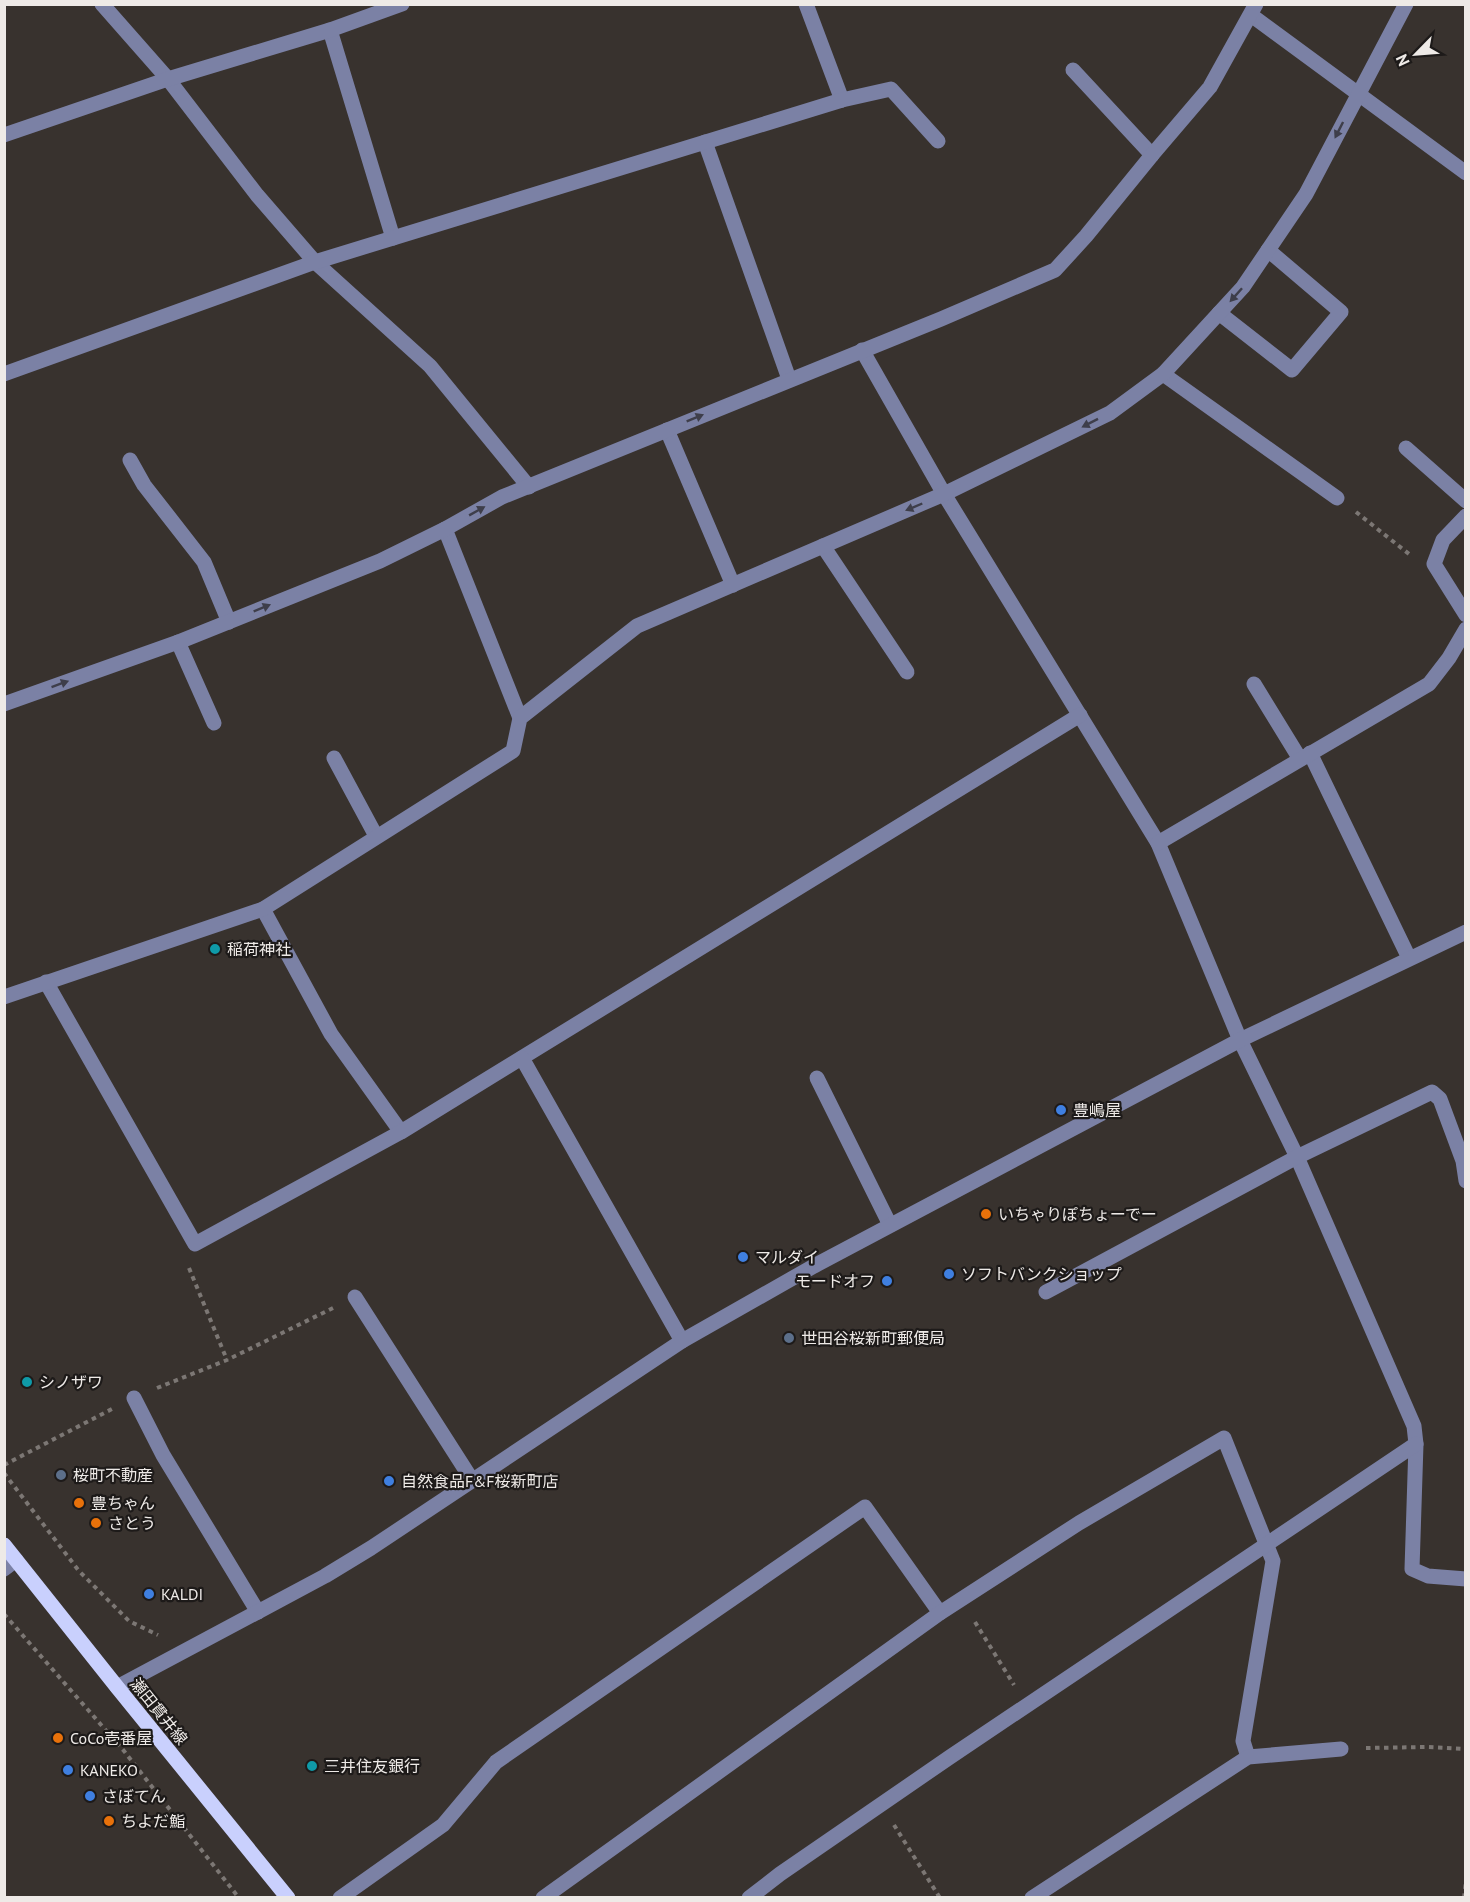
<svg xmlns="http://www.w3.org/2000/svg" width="1470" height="1902" viewBox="0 0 1470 1902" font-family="'PT Sans','Noto Sans JP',sans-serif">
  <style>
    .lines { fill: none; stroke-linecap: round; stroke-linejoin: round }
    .path { stroke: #7c7774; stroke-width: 4; stroke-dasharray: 4.5 4.5; stroke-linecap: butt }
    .minor { stroke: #7b81a5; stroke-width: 15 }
    .major { stroke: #c9d0fd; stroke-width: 15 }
    .oneway { fill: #3e3e4a }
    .culture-dot { fill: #0f9aa8; stroke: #1d1a19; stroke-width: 2 }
    .shop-dot { fill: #3f7fe0; stroke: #1d1a19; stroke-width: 2 }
    .food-dot { fill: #e8710a; stroke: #1d1a19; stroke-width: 2 }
    .service-dot { fill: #5c6f8a; stroke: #1d1a19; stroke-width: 2 }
    .labels { text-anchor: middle; stroke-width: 4.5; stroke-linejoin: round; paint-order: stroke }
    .poi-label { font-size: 16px; fill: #eeeae7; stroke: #1d1a19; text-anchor: start }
    .street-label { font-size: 16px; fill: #eeeae7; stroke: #1d1a19 }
  </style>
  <rect width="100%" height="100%" fill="#38322e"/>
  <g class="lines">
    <g class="path">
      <polyline points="1356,512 1409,554"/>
      <polyline points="189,1268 227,1360"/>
      <polyline points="157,1388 227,1360 333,1308"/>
      <polyline points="4,1465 112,1409"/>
      <polyline points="4,1473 79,1571 129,1621 158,1635"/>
      <polyline points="4,1614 124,1751 239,1898"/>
      <polyline points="975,1622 1014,1685"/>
      <polyline points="1366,1748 1427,1747 1466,1749"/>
      <polyline points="894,1825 940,1898"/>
      <polyline points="1464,1898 1466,1881"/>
    </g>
    <g class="minor">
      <polyline points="102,4 168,79 257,195 315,262 430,366 529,487"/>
      <polyline points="806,4 842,100"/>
      <polyline points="1251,15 1466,173"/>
      <polyline points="330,30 393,238"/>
      <polyline points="1073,70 1152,155"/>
      <polyline points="4,135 168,79 330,30 402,4"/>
      <polyline points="705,142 789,379"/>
      <polyline points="1219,313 1292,370 1341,312 1268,250"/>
      <polyline points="862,350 944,494 1158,843 1240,1040 1297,1157 1414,1426 1416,1444 1412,1569 1428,1576 1466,1579"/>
      <polyline points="4,374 315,262 842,100 891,89 938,141"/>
      <polyline points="1163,374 1337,498"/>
      <polyline points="667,430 733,585"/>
      <polyline points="1406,448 1466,501"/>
      <polyline points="130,460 144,485 204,562 229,622"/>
      <polyline points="1466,516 1443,540 1434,564 1466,615"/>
      <polyline points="445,529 520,718"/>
      <polyline points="823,546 907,672"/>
      <polyline points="178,642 214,723"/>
      <polyline points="1254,684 1300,759"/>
      <polyline points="4,704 181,641 380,561 445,529 502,497 941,319 1055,270 1086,236 1152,155 1210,87 1256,4"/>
      <polyline points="1310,753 1409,958"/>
      <polyline points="334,758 376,836"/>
      <polyline points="1158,843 1429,684 1449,658 1466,629"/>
      <polyline points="263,909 331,1034 401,1132"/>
      <polyline points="46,982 195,1244 401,1132 1080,715"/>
      <polyline points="4,997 263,909 513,751 520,718 637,626 944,494 1110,413 1163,374 1243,287 1306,194 1406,4"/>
      <polyline points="522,1058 682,1341"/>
      <polyline points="817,1078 890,1225"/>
      <polyline points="1046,1292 1297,1157 1432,1092 1440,1099 1463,1161 1466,1181"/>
      <polyline points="355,1297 472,1480"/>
      <polyline points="134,1398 163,1455 258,1612"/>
      <polyline points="4,1569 16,1560"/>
      <polyline points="117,1687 325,1576 371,1548 682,1341 814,1266 1240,1040 1466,932"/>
      <polyline points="340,1898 443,1825 496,1762 865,1507 940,1613"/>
      <polyline points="543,1898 940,1613 1079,1523 1224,1438 1273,1561 1243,1741 1248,1757"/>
      <polyline points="749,1898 780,1874 950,1757 1416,1444"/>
      <polyline points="1032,1898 1248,1757 1341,1749"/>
    </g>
    <polyline class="major" points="4,1545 117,1687 288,1898"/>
  </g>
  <defs><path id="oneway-solid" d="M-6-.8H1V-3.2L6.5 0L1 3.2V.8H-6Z" transform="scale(1.5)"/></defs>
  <g class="oneway">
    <use href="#oneway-solid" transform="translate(1339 130) rotate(117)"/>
    <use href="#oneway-solid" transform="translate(1236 295) rotate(132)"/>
    <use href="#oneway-solid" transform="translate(695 418) rotate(-22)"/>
    <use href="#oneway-solid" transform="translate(1090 423) rotate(153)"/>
    <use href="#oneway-solid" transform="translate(914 507) rotate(157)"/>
    <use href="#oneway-solid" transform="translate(477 511) rotate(-29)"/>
    <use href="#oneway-solid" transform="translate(262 608) rotate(-22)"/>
    <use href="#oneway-solid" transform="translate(60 684) rotate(-20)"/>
  </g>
  <g class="culture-dot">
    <circle cx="215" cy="949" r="6"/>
    <circle cx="27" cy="1382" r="6"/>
    <circle cx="312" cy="1766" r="6"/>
  </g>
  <g class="shop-dot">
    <circle cx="1061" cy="1110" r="6"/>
    <circle cx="743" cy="1257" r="6"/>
    <circle cx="949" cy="1274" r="6"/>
    <circle cx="887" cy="1281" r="6"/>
    <circle cx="389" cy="1481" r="6"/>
    <circle cx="149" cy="1594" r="6"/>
    <circle cx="68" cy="1770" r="6"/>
    <circle cx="90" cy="1796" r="6"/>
  </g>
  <g class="food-dot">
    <circle cx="986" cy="1214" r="6"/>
    <circle cx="79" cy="1503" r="6"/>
    <circle cx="96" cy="1523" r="6"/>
    <circle cx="58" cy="1738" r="6"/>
    <circle cx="109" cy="1821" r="6"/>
  </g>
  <g class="service-dot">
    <circle cx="789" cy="1338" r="6"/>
    <circle cx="61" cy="1475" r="6"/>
  </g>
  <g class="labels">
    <g class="poi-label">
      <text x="227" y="955">稲荷神社</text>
      <text x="1073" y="1116">豊嶋屋</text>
      <text x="998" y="1220">いちゃりぽちょーでー</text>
      <text x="755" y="1263">マルダイ</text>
      <text x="961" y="1280">ソフトバンクショップ</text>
      <text x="875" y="1287" text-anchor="end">モードオフ</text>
      <text x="801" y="1344">世田谷桜新町郵便局</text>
      <text x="39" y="1388">シノザワ</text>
      <text x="73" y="1481">桜町不動産</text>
      <text x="401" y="1487">自然食品F&amp;F桜新町店</text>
      <text x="91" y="1509">豊ちゃん</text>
      <text x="108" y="1529">さとう</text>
      <text x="161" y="1600">KALDI</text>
      <text x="70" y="1744">CoCo壱番屋</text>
      <text x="324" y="1772">三井住友銀行</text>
      <text x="80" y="1776">KANEKO</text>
      <text x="102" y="1802">さぼてん</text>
      <text x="121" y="1827">ちよだ鮨</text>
    </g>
    <g class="street-label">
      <text transform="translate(159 1711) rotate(51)" y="6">瀬田貫井線</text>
    </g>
  </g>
  <rect width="1470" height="1902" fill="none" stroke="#eeeae7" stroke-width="12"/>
  <g transform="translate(1416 54) rotate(245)" stroke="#1d1a19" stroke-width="4.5" paint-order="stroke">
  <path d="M0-4.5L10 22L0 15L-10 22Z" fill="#eeeae7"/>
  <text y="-9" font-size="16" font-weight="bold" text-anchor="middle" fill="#eeeae7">N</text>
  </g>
</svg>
